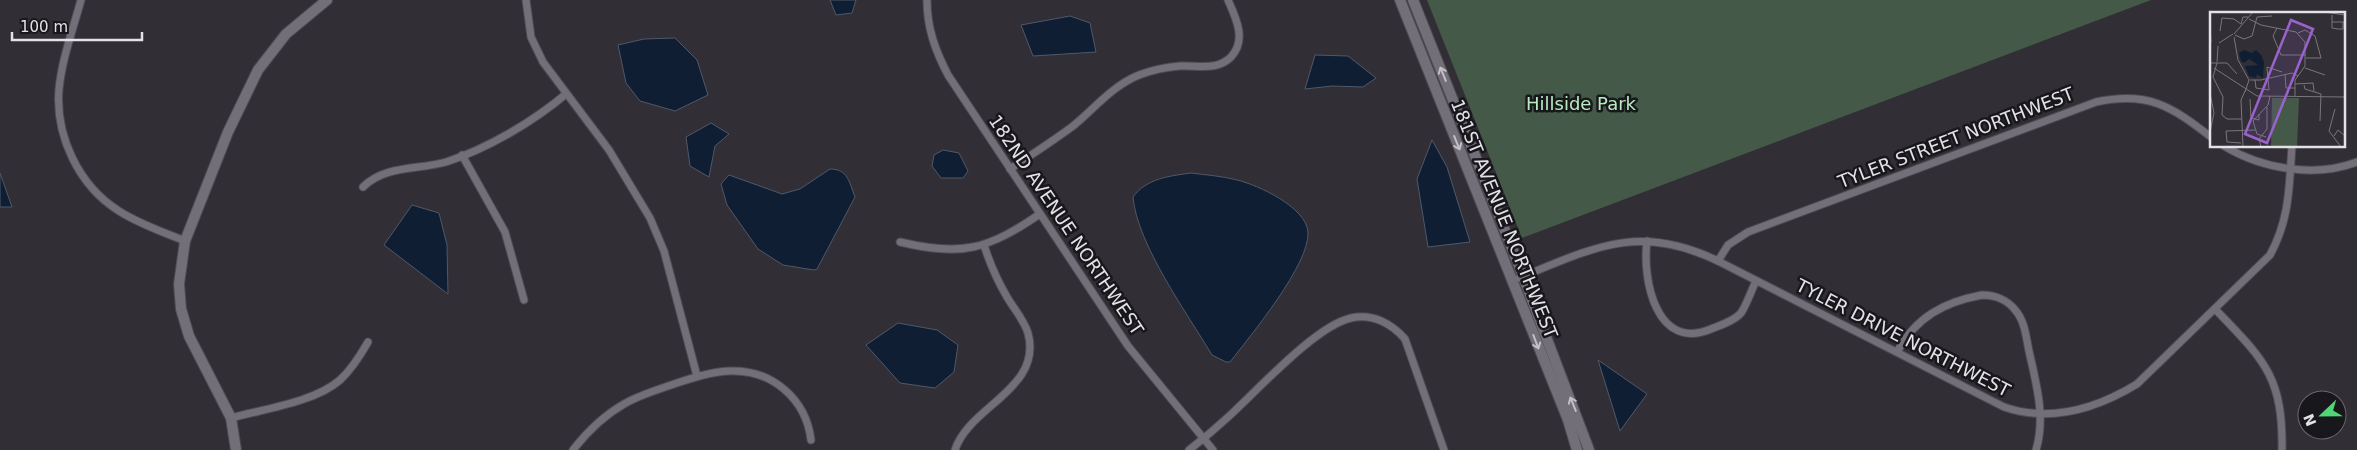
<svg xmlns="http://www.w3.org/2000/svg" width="2357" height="450" viewBox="0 0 2357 450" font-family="'DejaVu Sans',sans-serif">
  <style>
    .green { fill: #445947 }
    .water { fill: #0f1e33; stroke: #4f5969 }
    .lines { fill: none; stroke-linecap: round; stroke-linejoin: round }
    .street-casing { stroke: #4e4b52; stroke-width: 9 }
    .secondary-casing { stroke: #4e4b52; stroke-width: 12 }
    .street { stroke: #736f78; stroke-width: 7 }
    .secondary { stroke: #736f78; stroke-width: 10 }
    .oneway { stroke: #c2c0c6 }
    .labels { text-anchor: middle; stroke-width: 5; stroke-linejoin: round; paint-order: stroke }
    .park-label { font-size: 18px; fill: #b9ebc2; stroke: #18171b }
    .street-label { font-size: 18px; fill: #e4e2e7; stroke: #18171b }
    .inset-road { fill: none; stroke: #79767d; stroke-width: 1 }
    .view { fill: #9a63cb; fill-opacity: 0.15; stroke: #9a63cb; stroke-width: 2.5 }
    .inset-edge { fill: none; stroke: #e4e2e7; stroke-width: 2.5 }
  </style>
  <rect width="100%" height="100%" fill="#312e36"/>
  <polygon class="green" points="1427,0 2151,0 1522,238"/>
  <g class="water">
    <polygon points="830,0 856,0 852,13 836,15"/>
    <polygon points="1070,16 1090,23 1096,52 1033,56 1021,25"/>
    <polygon points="675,38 697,60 708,95 675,111 640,101 626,83 618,45 644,39"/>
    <polygon points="1315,55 1348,56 1376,78 1363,87 1332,86 1305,89"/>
    <polygon points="711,123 729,134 715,146 709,177 690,166 686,137"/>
    <polygon points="1432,140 1447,167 1470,242 1428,247 1417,179"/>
    <polygon points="943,150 959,153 968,171 963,178 941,178 932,166 934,155"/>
    <path d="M830,169c18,0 19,13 25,28l-38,72 -3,1 -31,-5 -25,-16 -31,-44 -6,-21 8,-9 53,19 18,-5z"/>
    <polygon points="0,173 12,207 0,207"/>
    <path d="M1191,173c15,2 31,3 46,7 21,5 69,27 71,52 2,32 -57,103 -78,130h-4l-14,-7c-25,-42 -75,-111 -79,-158 14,-19 37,-21 58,-24z"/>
    <polygon points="412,205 439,213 447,245 448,294 384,245"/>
    <polygon points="898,323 937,330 958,345 954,372 935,388 900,383 866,345"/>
    <polygon points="1598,360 1647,394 1620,431"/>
  </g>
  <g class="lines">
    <defs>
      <g id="street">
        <path d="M81,0c-8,29 -19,59 -22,89 -4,47 20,97 60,122 20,13 44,21 66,30"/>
        <polyline points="526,0 531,37 543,62 609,150 650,218 664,251 697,376"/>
        <path d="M927,0c0,28 8,50 21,75l180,271 85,104"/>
        <path d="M2224,146c38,23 91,32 133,16"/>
        <polyline points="462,155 505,232 524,300"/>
        <path d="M1010,169c21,-14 43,-28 63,-43 22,-18 39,-40 66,-51 13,-5 28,-8 41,-9 18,-1 37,5 51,-9 16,-17 5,-39 -3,-57"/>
        <path d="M363,187c22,-22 55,-17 83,-25 41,-13 88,-41 120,-68"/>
        <path d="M1647,241c-5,38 9,111 64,88 10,-4 23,-8 30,-16 6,-9 10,-22 15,-32"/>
        <path d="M900,242c63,15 88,7 140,-28"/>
        <path d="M1718,261l10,-16 20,-13 348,-130c52,-11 75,4 115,35"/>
        <path d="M1519,278c76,-31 120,-55 199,-17l286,146c47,16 92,2 133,-23l133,-129c20,-37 19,-68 22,-109"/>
        <path d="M2215,309c49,51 68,67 67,141"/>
        <path d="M1897,352c19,-35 47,-50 85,-57 13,0 26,5 34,16 9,11 10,26 13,40 7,32 17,66 7,99"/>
        <path d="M231,418c33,-9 84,-16 109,-38 12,-11 20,-24 28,-38"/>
        <path d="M573,450c14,-18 30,-34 51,-46 15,-9 33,-14 50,-20 18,-6 36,-12 55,-13 43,-2 77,28 82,69"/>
        <path d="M955,450c14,-44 88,-61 73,-117 -4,-13 -14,-24 -21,-36 -10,-17 -17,-33 -23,-52"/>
        <path d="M1189,450c13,-10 26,-21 38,-32 29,-26 88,-92 124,-100 22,-5 41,6 54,21l39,111"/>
      </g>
      <g id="secondary">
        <polyline points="1400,0 1568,420 1577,450"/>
        <polyline points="1413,0 1523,276 1589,450"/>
        <polyline points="236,450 231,418 189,336 181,309 179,284 185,241 228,132 258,70 286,34 327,0"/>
      </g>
    </defs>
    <use href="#street" class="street-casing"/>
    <use href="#secondary" class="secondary-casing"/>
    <use href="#street" class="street"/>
    <use href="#secondary" class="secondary"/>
  </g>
  <defs><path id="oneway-shaft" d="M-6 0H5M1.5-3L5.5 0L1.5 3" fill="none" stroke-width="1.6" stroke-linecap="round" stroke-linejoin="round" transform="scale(1.25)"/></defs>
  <g class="oneway">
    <use href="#oneway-shaft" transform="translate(1443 74) rotate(-112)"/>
    <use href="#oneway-shaft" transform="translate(1457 143) rotate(68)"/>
    <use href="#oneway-shaft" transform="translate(1536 342) rotate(69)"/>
    <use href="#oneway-shaft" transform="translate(1573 404) rotate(-112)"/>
  </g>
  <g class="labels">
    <g class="park-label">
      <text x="1581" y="110">Hillside Park</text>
    </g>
    <g class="street-label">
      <text transform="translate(1956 138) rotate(-21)" y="6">TYLER STREET NORTHWEST</text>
      <text transform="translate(1504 219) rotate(68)" y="6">181ST AVENUE NORTHWEST</text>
      <text transform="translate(1066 225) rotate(56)" y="6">182ND AVENUE NORTHWEST</text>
      <text transform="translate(1903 338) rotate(27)" y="6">TYLER DRIVE NORTHWEST</text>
    </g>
  </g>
  <g transform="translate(2210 12)">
    <rect width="135" height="135" fill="#312e36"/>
    <path d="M62,86h27l-2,49h-26z" fill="#445947"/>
    <path d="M34,38l8,3 4,-3 5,5 3,7 -1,16 -6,-4 -1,4 -7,-2 -4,-10 13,-1 -9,-6 -5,4 -3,-2 -2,-8z" fill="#0f1e33"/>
    <path class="inset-road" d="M114,0l21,3M122,3v7h13M39,7l12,6 35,7 9,10v24l-10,14v16M122,10v6l6,1h5v-7M0,15l1,15M67,16l-4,8 8,19M10,19l2,-13 12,1 7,5 2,-7h5M88,21l7,-3 10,6 6,22h-15M24,22l19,-22M25,23l9,4 8,-3M42,24l5,-19 15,-1M24,25l4,23 11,20 -4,12M9,31l14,-9M71,43h25M7,50l1,-16M0,51h17l10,11M7,51l-4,14 10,20 -1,18 5,4h15M4,56l43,28 88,1M95,56l20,7M75,62l1,14h9M40,68h11l31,-7 6,3M45,68l1,8 13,2 -2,-23 15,5M85,72l18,-1 1,8M94,73l1,4 16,5 -1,27M0,81l4,20 -4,19M40,87l1,19 8,2v-6M125,97l-6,22 12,16M124,124l4,-6 7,6M56,125l-9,-3 -4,-13 15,-16 2,-9M31,131l-14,-1 -1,-11 29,-1M33,135l-2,-47 4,-9M51,135l-2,-8 8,-10v-22"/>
    <path class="view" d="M81,8l22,9 -46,114 -22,-9z"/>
    <rect width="135" height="135" class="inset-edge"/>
  </g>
  <g transform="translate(2322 415) rotate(248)"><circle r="24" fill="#18171b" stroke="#6a686d"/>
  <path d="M0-4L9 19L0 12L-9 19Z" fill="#4fd675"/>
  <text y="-8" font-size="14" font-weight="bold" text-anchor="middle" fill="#e4e2e7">N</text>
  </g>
  <path d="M12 32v8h130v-8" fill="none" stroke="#e4e2e7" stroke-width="2.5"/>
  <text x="20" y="32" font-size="15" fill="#e4e2e7" stroke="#18171b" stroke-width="4" paint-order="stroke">100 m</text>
</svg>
